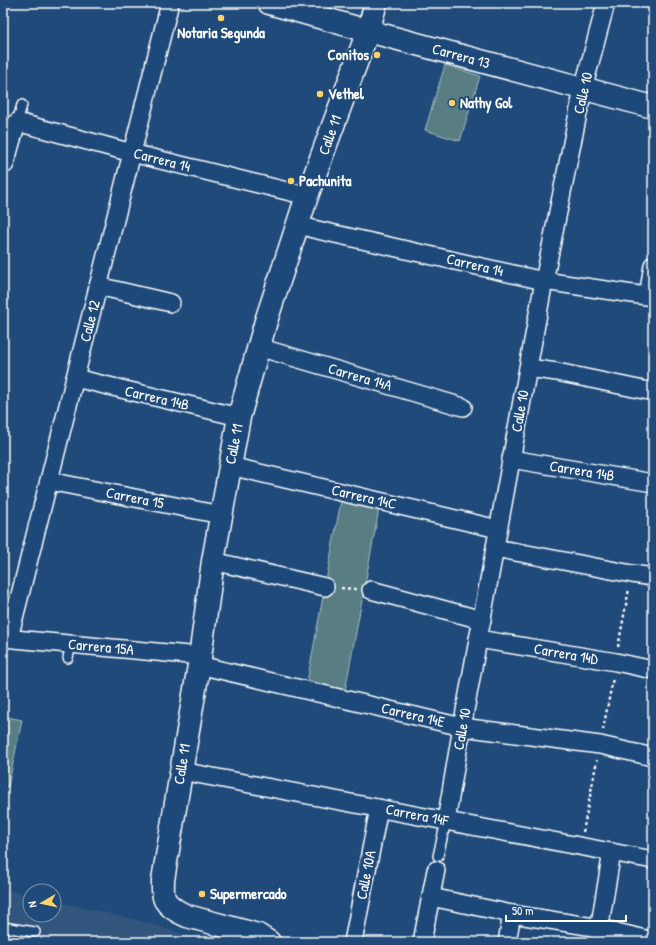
<svg xmlns="http://www.w3.org/2000/svg" width="656" height="945" viewBox="0 0 656 945" font-family="'Patrick Hand',sans-serif">
  <style>
    .built { fill: #33547d }
    .green { fill: #587d82; stroke: #acbec0 }
    .lines { fill: none; stroke-linecap: round; stroke-linejoin: round }
    .service-casing { stroke: #fff; stroke-width: 12 }
    .minor-casing { stroke: #fff; stroke-width: 20 }
    .tertiary-casing { stroke: #fff; stroke-width: 25 }
    .secondary-casing { stroke: #fff; stroke-width: 25 }
    .path { stroke: #fff; stroke-width: 2.5; stroke-dasharray: 3 3; stroke-linecap: butt }
    .service { stroke: #1f4a7a; stroke-width: 9 }
    .minor { stroke: #1f4a7a; stroke-width: 17 }
    .tertiary { stroke: #1f4a7a; stroke-width: 22 }
    .secondary { stroke: #1f4a7a; stroke-width: 22 }
    .poi-dot { fill: #ffd166; stroke: #1f4a7a; stroke-width: 1.5 }
    .labels { text-anchor: middle; stroke-width: 4; stroke-linejoin: round; paint-order: stroke }
    .poi-label { font-size: 15px; font-weight: bold; fill: #fff; stroke: #1f4a7a; text-anchor: start }
    .street-label { font-size: 15px; fill: #fff; stroke: #1f4a7a }
  </style>
  <rect width="100%" height="100%" fill="#1f4a7a"/>
  <filter id="ink" filterUnits="userSpaceOnUse"><feTurbulence type="fractalNoise" baseFrequency=".025" numOctaves="2"/><feDisplacementMap in="SourceGraphic" scale="8" xChannelSelector="R" yChannelSelector="G"/><feConvolveMatrix kernelMatrix="1 2 1 2 8 2 1 2 1" color-interpolation-filters="sRGB"/></filter>
  <g filter="url(#ink)">
    <polygon class="built" points="3,889 30,895 30,915 54,915 54,901 141,921 208,942 3,942"/>
    <g class="green">
      <polygon points="445,65 480,76 460,141 425,130"/>
      <polygon points="341,501 379,509 345,691 307,682"/>
      <polygon points="3,716 22,720 8,787 3,786"/>
    </g>
    <g class="lines">
      <defs>
        <g id="service">
          <polyline points="17,122 22,105"/>
          <polyline points="68,658 71,644"/>
          <polyline points="438,856 446,821"/>
          <polyline points="3,927 35,932"/>
        </g>
        <g id="minor">
          <polyline points="3,164 5,164 17,122 132,153 307,196"/>
          <polyline points="298,224 313,229 544,281 653,297"/>
          <polyline points="98,286 171,303"/>
          <polyline points="648,296 653,265"/>
          <polyline points="258,347 463,407"/>
          <polyline points="528,368 557,372 653,392"/>
          <polyline points="75,378 239,417"/>
          <polyline points="511,459 653,483"/>
          <polyline points="230,466 498,529"/>
          <polyline points="49,481 221,515"/>
          <polyline points="495,548 632,574 653,577"/>
          <polyline points="213,561 325,587"/>
          <polyline points="371,590 482,620"/>
          <polyline points="3,638 200,656"/>
          <polyline points="9,638 170,3"/>
          <polyline points="478,639 616,662 653,670"/>
          <polyline points="199,665 462,727 600,745 653,757"/>
          <polyline points="181,771 653,860"/>
          <polyline points="446,821 462,727 544,281 583,89 606,3"/>
          <polyline points="431,897 512,914 600,928 653,941"/>
          <polyline points="353,942 379,808"/>
          <polyline points="422,942 436,870"/>
          <polyline points="507,942 512,914"/>
          <polyline points="597,942 612,852"/>
        </g>
        <path id="tertiary" d="M269,942l-11,-7 -71,-19c-7,-3 -18,-9 -22,-16 -3,-6 -2,-13 -2,-20l36,-215 14,-104 26,-144 27,-96 41,-125 61,-165 8,-28"/>
        <polyline id="secondary" points="269,3 368,31 653,107"/>
      </defs>
      <use href="#service" class="service-casing"/>
      <use href="#minor" class="minor-casing"/>
      <use href="#tertiary" class="tertiary-casing"/>
      <use href="#secondary" class="secondary-casing"/>
      <g class="path">
        <polyline points="341,588 356,589"/>
        <polyline points="618,647 629,589"/>
        <polyline points="603,730 613,678"/>
        <polyline points="583,832 597,760"/>
      </g>
      <use href="#service" class="service"/>
      <use href="#minor" class="minor"/>
      <use href="#tertiary" class="tertiary"/>
      <use href="#secondary" class="secondary"/>
    </g>
  </g>
  <g class="poi-dot">
    <circle cx="221" cy="18" r="4"/>
    <circle cx="377" cy="55" r="4"/>
    <circle cx="320" cy="94" r="4"/>
    <circle cx="452" cy="103" r="4"/>
    <circle cx="291" cy="181" r="4"/>
    <circle cx="202" cy="894" r="4"/>
  </g>
  <g class="labels">
    <g class="poi-label">
      <text x="221" y="38" text-anchor="middle">Notaria Segunda</text>
      <text x="369" y="60" text-anchor="end">Conitos</text>
      <text x="328" y="99">Vethel</text>
      <text x="460" y="108">Nathy Gol</text>
      <text x="299" y="186">Pachunita</text>
      <text x="210" y="899">Supermercado</text>
    </g>
    <g class="street-label">
      <text transform="translate(461 56) rotate(15)" y="5">Carrera 13</text>
      <text transform="translate(583 93) rotate(-77)" y="5">Calle 10</text>
      <text transform="translate(330 135) rotate(-70)" y="5">Calle 11</text>
      <text transform="translate(162 160) rotate(14)" y="5">Carrera 14</text>
      <text transform="translate(475 265) rotate(13)" y="5">Carrera 14</text>
      <text transform="translate(90 321) rotate(-76)" y="5">Calle 12</text>
      <text transform="translate(360 377) rotate(16)" y="5">Carrera 14A</text>
      <text transform="translate(157 398) rotate(13)" y="5">Carrera 14B</text>
      <text transform="translate(520 411) rotate(-80)" y="5">Calle 10</text>
      <text transform="translate(234 444) rotate(-79)" y="5">Calle 11</text>
      <text transform="translate(582 471) rotate(9)" y="5">Carrera 14B</text>
      <text transform="translate(364 497) rotate(13)" y="5">Carrera 14C</text>
      <text transform="translate(135 498) rotate(11)" y="5">Carrera 15</text>
      <text transform="translate(101 647) rotate(5)" y="5">Carrera 15A</text>
      <text transform="translate(566 654) rotate(10)" y="5">Carrera 14D</text>
      <text transform="translate(413 715) rotate(13)" y="5">Carrera 14E</text>
      <text transform="translate(462 729) rotate(-80)" y="5">Calle 10</text>
      <text transform="translate(182 764) rotate(-81)" y="5">Calle 11</text>
      <text transform="translate(417 815) rotate(11)" y="5">Carrera 14F</text>
      <text transform="translate(366 875) rotate(-79)" y="5">Calle 10A</text>
    </g>
  </g>
  <rect width="656" height="945" fill="none" stroke="#1f4a7a" stroke-width="16"/>
  <rect x="8" y="8" width="640" height="929" fill="none" stroke="#fff" stroke-width="1.5" filter="url(#ink)"/>
  <g transform="translate(42 903) rotate(261)"><circle r="19" fill="#1f4a7a" stroke="#7992af"/>
  <path d="M0-3L7 15L0 10L-7 15Z" fill="#ffd166"/>
  <text y="-6" font-size="11" font-weight="bold" text-anchor="middle" fill="#ffffff">N</text>
  </g>
  <path d="M506 915v6h120v-6" fill="none" stroke="#ffffff" stroke-width="2"/>
  <text x="512" y="915" font-size="12" fill="#ffffff" stroke="#1f4a7a" stroke-width="3" paint-order="stroke">50 m</text>
</svg>
